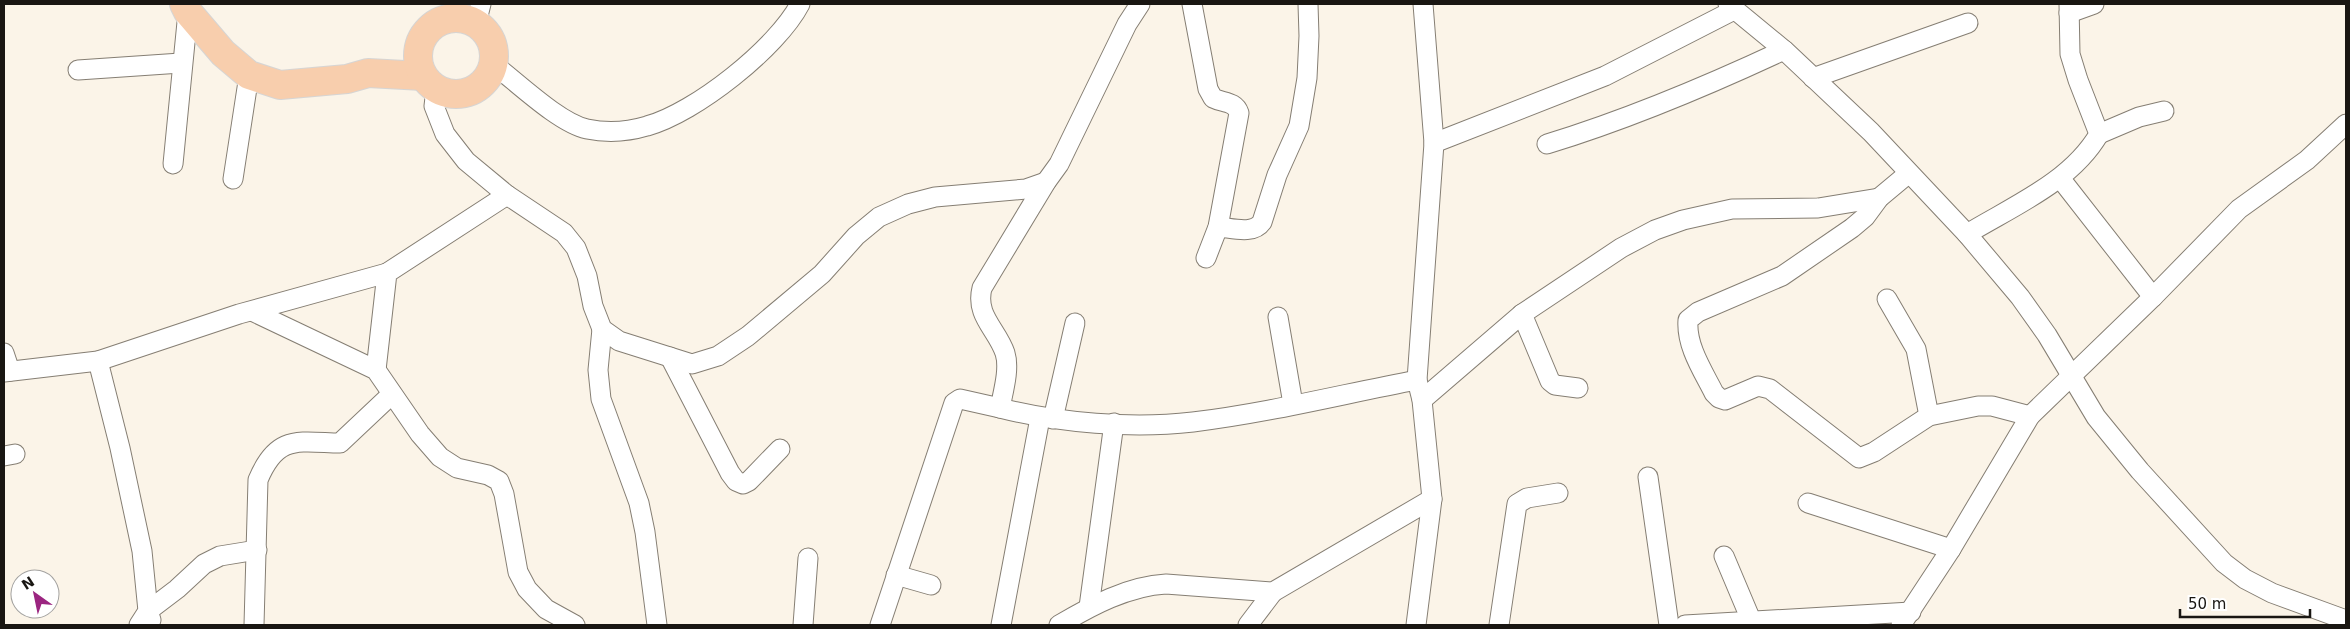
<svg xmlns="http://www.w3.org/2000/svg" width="2350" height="629" viewBox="0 0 2350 629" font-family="'DejaVu Sans',sans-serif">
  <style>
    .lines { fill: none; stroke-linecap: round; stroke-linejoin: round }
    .street-casing { stroke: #857e73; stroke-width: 21 }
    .primary-casing { stroke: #d6d5d4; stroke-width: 30 }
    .street { stroke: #fff; stroke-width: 19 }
    .primary { stroke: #f8cead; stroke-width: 28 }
  </style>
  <rect width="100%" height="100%" fill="#fbf4e8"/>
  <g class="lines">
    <defs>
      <g id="street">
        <path d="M1140,4l-13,20 -68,140 -13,18 -64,106c-7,28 15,41 23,65 5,16 -2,39 -5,55 59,15 132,21 193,14 75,-9 150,-28 224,-42"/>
        <path d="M1192,4l16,85 5,9c10,5 22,3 26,15l-21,114 -12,31"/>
        <polyline points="1728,4 1784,50 1871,132 1967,234 2020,297 2047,335 2096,417 2140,471 2224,563 2245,579 2272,593 2346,620"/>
        <polyline points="2069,13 2094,4"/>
        <polyline points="476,24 481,4"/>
        <path d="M493,64c24,18 66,59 94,65 20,4 40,3 60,-3 48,-13 130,-78 153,-122"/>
        <polyline points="78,70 181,63"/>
        <polyline points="1813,78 1968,23"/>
        <polyline points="436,89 434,106 445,134 466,161 507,195 564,233 576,248 587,276 593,306 602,329 619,341 692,364 718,356 748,336 822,274 856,236 879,217 908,204 935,197 1026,189 1046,182"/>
        <polyline points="2099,134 2139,117 2164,111"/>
        <polyline points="1434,143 1605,76 1734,10"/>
        <path d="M1547,144c82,-25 160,-58 237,-94"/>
        <polyline points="173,164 188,12"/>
        <path d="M1909,173l-30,25 -14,19 -13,11 -70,48 -84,36 -10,8c-2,26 15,51 26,73l5,5 6,2 33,-14 12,3 89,69 15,-6 55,-36 49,-10h14l38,10"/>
        <polyline points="2060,178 2153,297"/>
        <polyline points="233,179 249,75"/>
        <path d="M1218,227c14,1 35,8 44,-5l15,-47 22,-49 8,-48 2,-42 -1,-32"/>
        <path d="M1967,234c46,-28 104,-52 132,-100l-21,-54 -8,-26 -1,-50"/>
        <polyline points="1887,299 1916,349 1929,416"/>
        <polyline points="254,312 376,370 420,434 440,457 457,468 488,475 499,481 504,494 518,572 527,589 546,609 575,625"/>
        <polyline points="1522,314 1550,381 1555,385 1578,388"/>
        <polyline points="1278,317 1293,404"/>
        <polyline points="602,329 598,370 601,399 639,503 645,532 657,625"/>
        <polyline points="4,353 10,371"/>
        <polyline points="670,357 730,473 736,481 743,484 749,481 780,449"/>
        <polyline points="98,361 120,448 142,551 148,611 139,625"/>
        <polyline points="376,370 387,273 507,195"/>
        <polyline points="4,372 98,361 239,314 387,273"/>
        <polyline points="1422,400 1522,314 1621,248 1655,230 1683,220 1732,209 1818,208 1879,198"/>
        <polyline points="1053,419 1075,323"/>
        <polyline points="4,456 15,454"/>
        <polyline points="1648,477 1669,625"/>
        <polyline points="1808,503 1951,549"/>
        <polyline points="1724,556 1751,620"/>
        <polyline points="896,575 931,585"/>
        <polyline points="1089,607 1114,423"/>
        <polyline points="151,620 148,611 177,589 204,564 220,556 257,550"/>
        <path d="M254,625l4,-145c19,-46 40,-38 82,-37l52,-49"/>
        <polyline points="803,625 808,558"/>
        <polyline points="880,625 954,403 960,399 1000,408"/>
        <polyline points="1001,625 1040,418"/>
        <path d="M1059,625c32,-19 69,-39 107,-41l107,8 159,-93"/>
        <polyline points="1248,625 1273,592"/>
        <polyline points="1416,625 1432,499 1422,400 1417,380 1434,143 1423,4"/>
        <polyline points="1499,625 1517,504 1527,498 1558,493"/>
        <polyline points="1685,625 1911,612"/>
        <polyline points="1901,625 1951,549 2030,416 2153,297 2239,209 2307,160 2346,124"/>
      </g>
      <g id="primary">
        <polyline points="184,4 188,12 223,53 249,75 280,85 347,79 368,73 423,76"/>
        <circle cx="456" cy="56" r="38"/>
      </g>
    </defs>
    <use href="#street" class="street-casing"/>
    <use href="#primary" class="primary-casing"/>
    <use href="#street" class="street"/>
    <use href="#primary" class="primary"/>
  </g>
  <rect width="2350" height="629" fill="none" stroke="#191612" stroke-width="10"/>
  <g transform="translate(35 594) rotate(327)"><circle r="24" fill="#ffffff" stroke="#a3a2a0"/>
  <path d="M0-4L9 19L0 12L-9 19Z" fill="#9b2580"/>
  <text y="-8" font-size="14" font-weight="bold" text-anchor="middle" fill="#191612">N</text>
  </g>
  <path d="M2180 609v8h130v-8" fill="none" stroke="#191612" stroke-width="2.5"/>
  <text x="2188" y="609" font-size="15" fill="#191612" stroke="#ffffff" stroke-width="4" paint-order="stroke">50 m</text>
</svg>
